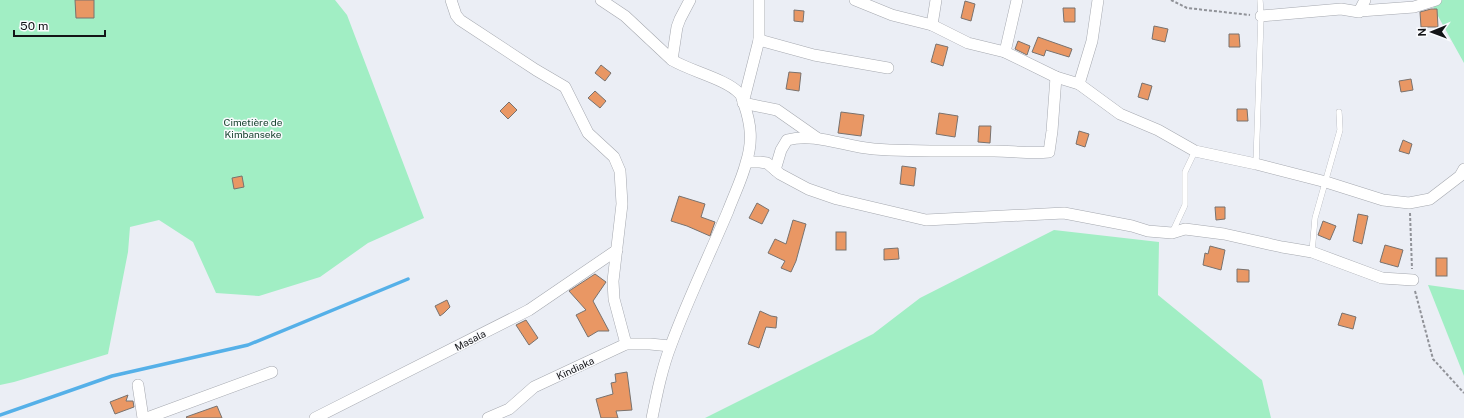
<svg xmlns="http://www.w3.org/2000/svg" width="1464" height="418" viewBox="0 0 1464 418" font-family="'Public Sans',sans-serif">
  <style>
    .green { fill: #a1eec4 }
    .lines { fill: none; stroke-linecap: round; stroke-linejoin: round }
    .stream { stroke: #55b0e8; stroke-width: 3.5 }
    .building { fill: #e99764; stroke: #79726e }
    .service-casing { stroke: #a5a8af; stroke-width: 6 }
    .minor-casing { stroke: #a5a8af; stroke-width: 12 }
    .path { stroke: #909298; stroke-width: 2; stroke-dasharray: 3 2; stroke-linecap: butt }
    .service { stroke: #fff; stroke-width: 5.5 }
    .minor { stroke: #fff; stroke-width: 11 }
    .labels { text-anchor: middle; stroke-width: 3; stroke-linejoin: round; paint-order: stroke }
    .park-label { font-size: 10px; fill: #123d29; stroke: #fafbfe }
    .street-label { font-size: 10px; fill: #131417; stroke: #fafbfe }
  </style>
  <rect width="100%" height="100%" fill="#ebeef5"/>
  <g class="green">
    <polygon points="0,0 335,0 347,15 424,218 368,243 320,277 259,296 216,293 193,242 159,220 130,227 128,252 108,354 14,382 0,385"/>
    <polygon points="1423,0 1464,0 1464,63 1433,7"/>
    <polygon points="1054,230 1159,242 1158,295 1262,380 1271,418 705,418 873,334 920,298"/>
    <polygon points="1428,285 1464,290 1464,376"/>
  </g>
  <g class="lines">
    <polyline class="stream" points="0,415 112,376 248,345 408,279"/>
  </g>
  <g class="building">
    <polygon points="75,0 94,0 94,18 76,18"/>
    <polygon points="965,1 975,4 971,21 961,18"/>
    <polygon points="1063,8 1075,8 1075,22 1064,22"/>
    <polygon points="1431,9 1437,9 1438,27 1421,27 1420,12"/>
    <polygon points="794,10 804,11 803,22 794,21"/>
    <polygon points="1154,26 1168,29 1165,42 1152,39"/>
    <polygon points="1229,34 1239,34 1240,47 1229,47"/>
    <polygon points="1038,37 1072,49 1069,57 1046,50 1044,56 1032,52"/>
    <polygon points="1018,41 1030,46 1027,55 1015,49"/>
    <polygon points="936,44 948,47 943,66 931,62"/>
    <polygon points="601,65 611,73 605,81 595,73"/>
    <polygon points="789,72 801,73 799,91 786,89"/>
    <polygon points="1411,79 1413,90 1401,92 1399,81"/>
    <polygon points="1142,83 1152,86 1148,100 1138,97"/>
    <polygon points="595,91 606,101 600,108 588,98"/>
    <polygon points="509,102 517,110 508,119 500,111"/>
    <polygon points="1237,109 1247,109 1248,121 1237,121"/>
    <polygon points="841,112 864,115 861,136 838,133"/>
    <polygon points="939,113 958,116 955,137 936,134"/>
    <polygon points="979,126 991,126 990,143 978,142"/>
    <polygon points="1079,131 1089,134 1085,147 1076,144"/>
    <polygon points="1403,140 1412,144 1409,154 1399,151"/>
    <polygon points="902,166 916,168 914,186 900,184"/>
    <polygon points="242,176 244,187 234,189 232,178"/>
    <polygon points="679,196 705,204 701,217 715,222 710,236 687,226 671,221"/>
    <polygon points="757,203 769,210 762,224 749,218"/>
    <polygon points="1215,207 1225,207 1225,219 1216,220"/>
    <polygon points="1358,214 1368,216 1362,244 1353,241"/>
    <polygon points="793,220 806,224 796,261 791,272 781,268 785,261 768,253 775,239 786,244"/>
    <polygon points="1323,221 1336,226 1330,240 1318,235"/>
    <rect x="836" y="232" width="10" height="18"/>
    <polygon points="1385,245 1403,250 1398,267 1380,262"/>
    <polygon points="1210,246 1225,250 1221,270 1203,265 1205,253 1208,254"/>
    <polygon points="898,248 899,259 884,260 884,249"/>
    <rect x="1436" y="258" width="11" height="18"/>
    <polygon points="1237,269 1249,270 1249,282 1237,282"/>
    <polygon points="595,274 606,282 593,301 609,331 598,331 588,337 576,315 586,310 569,291"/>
    <polygon points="447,300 450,307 444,313 440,316 435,306"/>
    <polygon points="760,311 771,316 777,317 776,328 766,327 759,348 748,344"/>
    <polygon points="1342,313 1356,317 1353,329 1338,325"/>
    <polygon points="526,320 538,338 529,345 516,325"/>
    <polygon points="627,372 632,410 616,411 618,418 601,418 596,399 613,394 611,383 616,382 615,374"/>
    <polygon points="128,395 126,401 133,401 134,407 115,414 110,402"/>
    <polygon points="217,406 222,418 187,418 186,417"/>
  </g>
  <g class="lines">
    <defs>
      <g id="service">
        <polyline points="1256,164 1261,16 1260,0"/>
        <polyline points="1172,233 1185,205 1185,172 1195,151"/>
        <polyline points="1312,252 1315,218 1340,130 1339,112"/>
      </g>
      <g id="minor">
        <polyline points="451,0 456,15 460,20 536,70 565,87 588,133 614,157 620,171 622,204 613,281 614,299 626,344"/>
        <path d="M601,0l24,16 47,44c18,11 54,19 67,33 3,2 3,7 5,11 7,20 9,38 2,59 -4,16 -12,32 -18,48 -19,45 -40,88 -57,134 -9,23 -14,48 -19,73"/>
        <polyline points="759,0 759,40 743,103 777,110 817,138"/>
        <polyline points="855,0 892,15 932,25 968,43 1005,52 1056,77 1079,84 1120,114 1158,130 1195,151 1256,164 1326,182 1383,200 1409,203 1430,199 1460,176 1464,169"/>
        <polyline points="1360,11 1414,7 1436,0"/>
        <polyline points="1261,16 1341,9 1359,12 1365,0"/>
        <polyline points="932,25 936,0"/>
        <polyline points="759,40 814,55 888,68"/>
        <polyline points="1005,52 1017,0"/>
        <polyline points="672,60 677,27 680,19 690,0"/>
        <polyline points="1079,84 1092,41 1098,0"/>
        <polyline points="747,162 760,162 767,163 780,174 808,189 837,199 926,220 1064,213 1132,226 1148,231 1172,233 1185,229 1224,234 1282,247 1312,252 1382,278 1413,280"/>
        <path d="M775,170l6,-20 6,-10c28,-8 58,7 87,9 40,3 80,2 120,2 18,0 36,3 55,1l3,-21 4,-54"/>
        <polyline points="138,385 143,418"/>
        <polyline points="147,418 272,372"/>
        <polyline points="315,418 529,310 617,250"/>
        <polyline points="488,418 509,409 534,387 626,344 650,344 670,346"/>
      </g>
    </defs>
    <use href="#service" class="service-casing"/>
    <use href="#minor" class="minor-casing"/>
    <g class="path">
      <polyline points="1171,0 1187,8 1250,15"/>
      <polyline points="1410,213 1412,269"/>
      <polyline points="1415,291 1433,359 1464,393"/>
    </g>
    <use href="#service" class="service"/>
    <use href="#minor" class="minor"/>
  </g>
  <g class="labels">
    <g class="park-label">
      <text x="253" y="126">Cimetière de<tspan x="253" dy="12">Kimbanseke</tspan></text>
    </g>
    <g class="street-label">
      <text transform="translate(470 340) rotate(-27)" y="4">Masala</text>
      <text transform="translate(575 368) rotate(-25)" y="4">Kindiaka</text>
    </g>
  </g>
  <g transform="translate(1432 32) rotate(269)" stroke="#fafbfe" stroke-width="3" paint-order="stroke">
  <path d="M0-3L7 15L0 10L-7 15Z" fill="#131417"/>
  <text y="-6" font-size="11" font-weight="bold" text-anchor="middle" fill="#131417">N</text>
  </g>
  <path d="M14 30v6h91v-6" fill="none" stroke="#131417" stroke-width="2"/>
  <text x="20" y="30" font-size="12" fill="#131417" stroke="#fafbfe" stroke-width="3" paint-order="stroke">50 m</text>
</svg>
